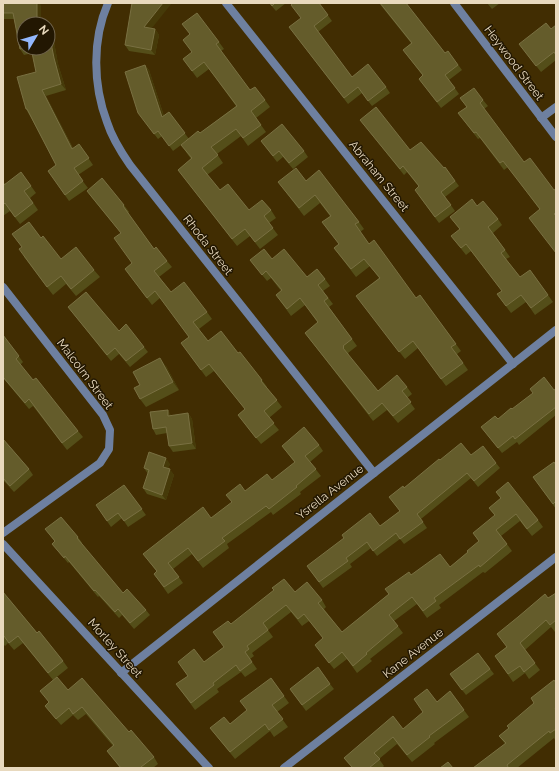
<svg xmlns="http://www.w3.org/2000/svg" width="559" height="771" viewBox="0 0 559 771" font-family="Raleway,sans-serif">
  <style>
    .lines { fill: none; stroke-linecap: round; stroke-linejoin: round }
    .minor { stroke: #6e80a0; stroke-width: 8 }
    .tertiary { stroke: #6e80a0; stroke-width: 8 }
    .wall { fill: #544e19 }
    .shaded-wall { fill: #463a09 }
    .building { fill: #645c2b; stroke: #797042 }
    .labels { text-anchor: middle; stroke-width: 3; stroke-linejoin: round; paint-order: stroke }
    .street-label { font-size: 12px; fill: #e8d9be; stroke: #221702 }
  </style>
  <rect width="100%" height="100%" fill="#412d02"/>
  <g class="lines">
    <g class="minor">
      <path d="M108,3c-16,37 -15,82 -1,119 5,16 14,30 23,43l244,308"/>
      <polyline points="226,3 513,364"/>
      <polyline points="541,118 556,107"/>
      <polyline points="3,287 103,415 110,430 109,449 100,463 3,533"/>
      <polyline points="3,544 209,768"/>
      <polyline points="121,673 374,473 556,330"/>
      <polyline points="284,768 556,557"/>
    </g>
    <polyline class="tertiary" points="454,3 556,137"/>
  </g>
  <g class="wall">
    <polygon points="3,3 41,6 24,48 48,48 52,31 58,64 66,90 46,96 73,148 79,144 93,165 78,175 88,188 69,201 48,171 56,165 30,116 26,109 36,72 32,53 24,55 20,49 14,19 3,19"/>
    <polygon points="269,3 286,3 276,11"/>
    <polygon points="319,3 332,21 318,32 352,77 386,87 390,93 372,106 362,93 348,104 289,27 301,19"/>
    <polygon points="379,3 406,3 445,53 448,51 462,70 449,80 459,94 441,108 419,79 423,76 403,50 411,43"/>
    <polygon points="487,3 500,3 492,9"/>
    <polygon points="182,24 219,42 224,49 221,51 250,90 265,100 270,107 256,118 266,132 248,146 241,136 217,154 223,163 207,175 220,190 249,210 271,210 276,218 269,223 278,235 260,249 250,236 237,246 178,170 191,159 181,145 173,151 162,136 158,139 138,113 145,65 149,70 164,116 169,112 189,139 200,133 236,106 209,69 197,78 183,59 192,52 183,40 190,34"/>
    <polygon points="556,25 556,60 541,72 519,44 551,29"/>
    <polygon points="151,28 155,29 159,35 155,55 129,51 125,45"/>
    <polygon points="460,98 483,100 488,106 484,109 524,162 554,190 556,189 556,254 540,210 508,167 504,170 480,138 478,139 458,113 467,107"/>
    <polygon points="360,120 410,150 444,168 445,167 459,186 445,197 455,211 439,223 419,196 419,187 407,172 404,175"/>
    <polygon points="261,141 304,151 308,157 293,169 283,157 277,162"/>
    <polygon points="3,181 5,184 31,186 36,193 30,198 38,210 20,224 10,211 3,216"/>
    <polygon points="306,181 359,222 364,229 360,232 369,244 416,298 420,295 461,351 457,354 468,370 446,386 418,348 405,359 356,296 379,278 370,266 356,277 334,248 339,244 322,222 330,216 320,203 304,216 278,182"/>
    <polygon points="87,191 124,205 129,212 128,213 154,249 167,261 172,267 159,277 171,292 207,312 212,319 199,329 208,341 238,353 262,380 267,387 267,388 282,407 269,418 279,430 261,444 238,415 245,409 214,371 206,377 181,343 189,337 160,298 152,305 125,269 132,263 121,233 92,198"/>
    <polygon points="477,206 498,219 502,225 493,233 510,257 506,259 520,277 530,270 553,302 535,315 526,302 511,313 497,294 502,291 471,251 466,255 451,236 460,230 450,217"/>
    <polygon points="12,234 41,238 61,259 94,270 100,277 76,296 66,284 53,295 24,257 22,247"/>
    <polygon points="272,259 307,277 325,279 330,286 323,291 333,304 329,307 357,346 348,353 349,354 348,355 378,391 407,387 412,394 407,398 415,409 398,423 387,410 373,421 305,333 318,323 305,305 291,316 276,295 281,291 271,278 267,281 250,260"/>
    <polygon points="68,307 119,331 144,347 148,352 130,367 119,354 111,361"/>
    <polygon points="3,335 23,362 20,365 33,380 78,431 83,437 67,450 33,406 29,409 3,378"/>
    <polygon points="166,366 179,390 146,407 140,399"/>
    <polygon points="556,389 556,415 519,445 517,442 502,453 481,427 498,419 512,409 554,390"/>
    <polygon points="188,413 192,419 196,449 173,452 169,446 167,433 156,435 153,429 171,415 172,416"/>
    <polygon points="3,439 29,469 33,475 14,492 3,480"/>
    <polygon points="319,445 323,451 310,462 321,476 300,492 301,494 273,515 271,512 227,544 229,548 203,568 192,554 173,569 183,583 168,594 154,574 157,572 143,554 211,518 232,503 245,491 272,480 295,463 282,446"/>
    <polygon points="471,455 496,463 500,468 478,487 471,478 421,519 427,528 404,544 400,539 377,556 371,548 350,564 352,567 323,588 307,566 380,526 400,511 404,488 440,460"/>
    <polygon points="170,464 168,468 174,475 166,500 147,494 143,488 148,474 144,468"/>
    <polygon points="556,465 556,509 533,477"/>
    <polygon points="124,485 146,515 128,527 122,518 111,527 96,505"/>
    <polygon points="496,492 538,520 543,527 532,536 520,521 501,536 512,551 485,573 483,572 439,605 441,608 427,618 417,604 394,621 403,633 370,659 372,661 357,673 347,659 334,669 315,645 323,638 309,621 302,626 291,612 268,630 273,637 252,653 254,656 250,659 257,669 245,677 241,672 217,689 219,692 195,710 176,684 188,676 178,662 204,662 224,647 231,624 295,592 322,600 326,607 324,609 342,632 389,594 411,575 450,567 468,552 479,542 473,533 495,516 489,508 501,499"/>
    <polygon points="45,529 78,537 82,543 81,544 123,593 146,610 150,615 134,629 122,615 119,618 99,596 98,597 69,562 68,563 52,544 55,542"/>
    <polygon points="3,592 37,633 63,661 68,668 53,680 23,643 14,650 8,643 5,646 3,644"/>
    <polygon points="556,593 556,632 555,632 551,627 525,650 540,670 529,679 525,673 513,682 495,656 506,647 548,598"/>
    <polygon points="478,653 494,674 466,695 450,674"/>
    <polygon points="271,678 289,703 277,712 288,727 274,737 270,731 235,759 210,728 230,724 247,711"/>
    <polygon points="556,683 556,740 555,740 554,738 517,768 473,768 505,744 499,736 509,729 534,703 531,698"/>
    <polygon points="330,684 334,689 306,711 290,689"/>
    <polygon points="68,690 129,732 154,757 158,764 153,768 120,768 107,751 113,746 86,714 78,720 73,715 61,725 45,706 49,702 40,691"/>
    <polygon points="450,691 469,717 434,743 435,744 412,762 397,744 379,759 384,766 382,768 352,768 344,758 403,729 423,713 414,699 437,702"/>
  </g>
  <g class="shaded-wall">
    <polygon points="37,3 40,3 41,6 41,24 37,24"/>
    <polygon points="163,3 172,3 148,33 144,27"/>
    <polygon points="48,26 52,31 58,64 66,90 61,84 54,58"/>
    <polygon points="155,29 159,35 155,55 151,50"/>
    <polygon points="145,65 149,70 166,123 162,117"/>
    <polygon points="42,90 46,96 76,155 72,149"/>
    <polygon points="160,358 166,366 179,390 173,382"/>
    <polygon points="168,410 171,415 172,422 168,416"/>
    <polygon points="188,413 192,419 196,449 192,443"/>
    <polygon points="166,458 170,464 167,472 163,467"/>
    <polygon points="170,469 174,475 166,500 162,495"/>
  </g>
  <g class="building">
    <polygon points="3,3 37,3 37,24 24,24 24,48 20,49 13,13 3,13"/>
    <polygon points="132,3 163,3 144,27 155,29 151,50 125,45"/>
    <polygon points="270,3 275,3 272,6"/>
    <polygon points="293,3 319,3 328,15 314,26 352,77 368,64 386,87 368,101 358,87 344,98 289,27 301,18 291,5"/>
    <polygon points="380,3 406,3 445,53 448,51 458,65 445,75 455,88 437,102 419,79 423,75 403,50 412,43"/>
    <polygon points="197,13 219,42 216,44 250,90 255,87 265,100 251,111 261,125 243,138 236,129 211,147 218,155 202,168 220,190 228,184 249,210 262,200 271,210 264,216 273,228 255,242 245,229 232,239 178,170 192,158 181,145 198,131 200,133 237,106 204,62 192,71 183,59 192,52 183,40 190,34 182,24"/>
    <polygon points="546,23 551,29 556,25 556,55 554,52 536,66 519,44"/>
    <polygon points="48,28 54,58 61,84 42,90 72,149 79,144 89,158 74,168 83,181 65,195 48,171 56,165 27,109 26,109 17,77 36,72 31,48 48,48"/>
    <polygon points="145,65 162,117 169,112 185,133 169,146 158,131 154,134 138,113 125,72"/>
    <polygon points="474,88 483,100 480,103 524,162 530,158 554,190 556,189 556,212 554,214 556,216 556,253 529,218 540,209 503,161 500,163 476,132 474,133 458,113 467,107 460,98"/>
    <polygon points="376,107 410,150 421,142 444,168 445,167 455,181 441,192 451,205 435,217 415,190 419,186 403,166 400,169 360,120"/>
    <polygon points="282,124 304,151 289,163 279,151 273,156 261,141"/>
    <polygon points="296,168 306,181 319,170 359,222 355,224 369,244 374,240 416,298 420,295 456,344 451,347 463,363 441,379 413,341 399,352 356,296 380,278 364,259 351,269 334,248 339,244 322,222 331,216 315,195 299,208 278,182"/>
    <polygon points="21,172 31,186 24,191 33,203 15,217 5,203 3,205 3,184 4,185"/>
    <polygon points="102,178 124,205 123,206 154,249 156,247 167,261 154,271 171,292 184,282 207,312 193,322 208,341 221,331 238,353 240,352 262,380 261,381 277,400 264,411 274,423 256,438 238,415 245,409 209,364 201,370 181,343 189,337 155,291 147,298 125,269 132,263 114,238 121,233 87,191"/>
    <polygon points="472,199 477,206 483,201 498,219 488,227 505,250 501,253 520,277 530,270 548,295 531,308 521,295 506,306 497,294 502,291 466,244 461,248 451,236 460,229 450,217"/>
    <polygon points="29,222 41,238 43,236 61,259 76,247 94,270 71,289 61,276 47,287 19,249 22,247 12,234"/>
    <polygon points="264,249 272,259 284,249 307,277 317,269 325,279 318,285 328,298 324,301 352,339 343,346 344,347 343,348 378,391 397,375 407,387 402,391 411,402 393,416 382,403 369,414 305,333 318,322 300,298 287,309 276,295 282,290 266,271 262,275 250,260"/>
    <polygon points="86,292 119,331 126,324 144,347 126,361 115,348 107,355 68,307"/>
    <polygon points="3,335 19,356 16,359 33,380 36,378 78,431 62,443 29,399 25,403 3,377"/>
    <polygon points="160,358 173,382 140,399 134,388 140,385 133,372"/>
    <polygon points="544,377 554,390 556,389 556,407 515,439 513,436 498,448 481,427 495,416 498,419 511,408 512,409 533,393 530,389"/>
    <polygon points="168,410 168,416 188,413 192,443 169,446 166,427 153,429 150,412"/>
    <polygon points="304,427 319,445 305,456 316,469 296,486 297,487 269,509 266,506 222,538 225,541 198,561 188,548 168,563 179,577 164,587 154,574 157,571 143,554 203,507 211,518 232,502 226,495 240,484 245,491 267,474 272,480 295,462 282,446"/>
    <polygon points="3,439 29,469 10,486 3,478"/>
    <polygon points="461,443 471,455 483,446 496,463 474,481 467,473 417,514 423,522 400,539 396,533 373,551 367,542 346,558 348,561 319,582 307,566 344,538 342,535 370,513 380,526 400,511 389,497 403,486 404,488 439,459 440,460"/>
    <polygon points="149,452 166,458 163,467 170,469 162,495 143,488 149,470 144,468"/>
    <polygon points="554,462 556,465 556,501 553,504 533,477"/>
    <polygon points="508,482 538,520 527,529 516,514 496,530 507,544 480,567 479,565 434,598 436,601 423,611 412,597 389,615 398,626 366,653 367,654 353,666 342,652 329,663 315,645 323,638 304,614 298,619 286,605 263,623 268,630 247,646 249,649 245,652 252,662 240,671 236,665 213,683 214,685 191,703 176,684 188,676 178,662 194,649 204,662 224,647 213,632 228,621 231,624 274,590 272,588 284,579 295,592 307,582 322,600 318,603 342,632 389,594 385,589 409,572 411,575 440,554 450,567 468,552 467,551 479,541 473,533 495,515 489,508 501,498 496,492"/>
    <polygon points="124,485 142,509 124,521 118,513 107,521 96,505"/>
    <polygon points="61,517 78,537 77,538 123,593 127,589 146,610 130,623 118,609 115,612 95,590 94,591 65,556 64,558 52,544 55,541 45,529"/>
    <polygon points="3,592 37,633 39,631 63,661 48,673 18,636 9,643 4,636 3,637"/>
    <polygon points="556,593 556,620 550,625 546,620 520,643 535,663 524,672 520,666 508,674 495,656 507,647 497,634 518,617 545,594 548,598"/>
    <polygon points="478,653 490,669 462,690 450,674"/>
    <polygon points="318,667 330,684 302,705 290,689"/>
    <polygon points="57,677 68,690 82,678 129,732 131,730 154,757 141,767 142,768 121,768 107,751 114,745 82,707 73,714 69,708 56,719 45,706 49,702 40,691"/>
    <polygon points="271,678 284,696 272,705 283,719 269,730 265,724 230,752 210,728 224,717 230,724 247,710 240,701"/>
    <polygon points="554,680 556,683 556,707 555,708 556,710 556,729 550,733 549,731 507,765 508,767 507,768 473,768 506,743 499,736 509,728 507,726 534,703 531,698"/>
    <polygon points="427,689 437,702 450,691 464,710 429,736 430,737 407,755 393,737 374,753 380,759 369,768 353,768 344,758 393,716 403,729 423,712 414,699"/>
    <polygon points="448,762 453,768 440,768"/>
  </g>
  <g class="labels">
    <g class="street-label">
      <text transform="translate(514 63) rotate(53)" y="4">Heywood Street</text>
      <text transform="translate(379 176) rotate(51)" y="4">Abraham Street</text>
      <text transform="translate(208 245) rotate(52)" y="4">Rhoda Street</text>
      <text transform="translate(85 374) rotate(53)" y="4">Malcolm Street</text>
      <text transform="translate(330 492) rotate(-38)" y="4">Ysrella Avenue</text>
      <text transform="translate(115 648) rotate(48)" y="4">Morley Street</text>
      <text transform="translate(413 653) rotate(-38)" y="4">Kane Avenue</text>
    </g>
  </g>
  <rect width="559" height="771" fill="none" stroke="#e8d9be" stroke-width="8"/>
  <g transform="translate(36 36) rotate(52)"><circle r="19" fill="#221702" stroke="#71654d"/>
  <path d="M0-3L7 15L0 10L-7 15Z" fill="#92b7fd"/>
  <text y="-6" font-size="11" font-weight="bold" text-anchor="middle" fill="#e8d9be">N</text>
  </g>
</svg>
